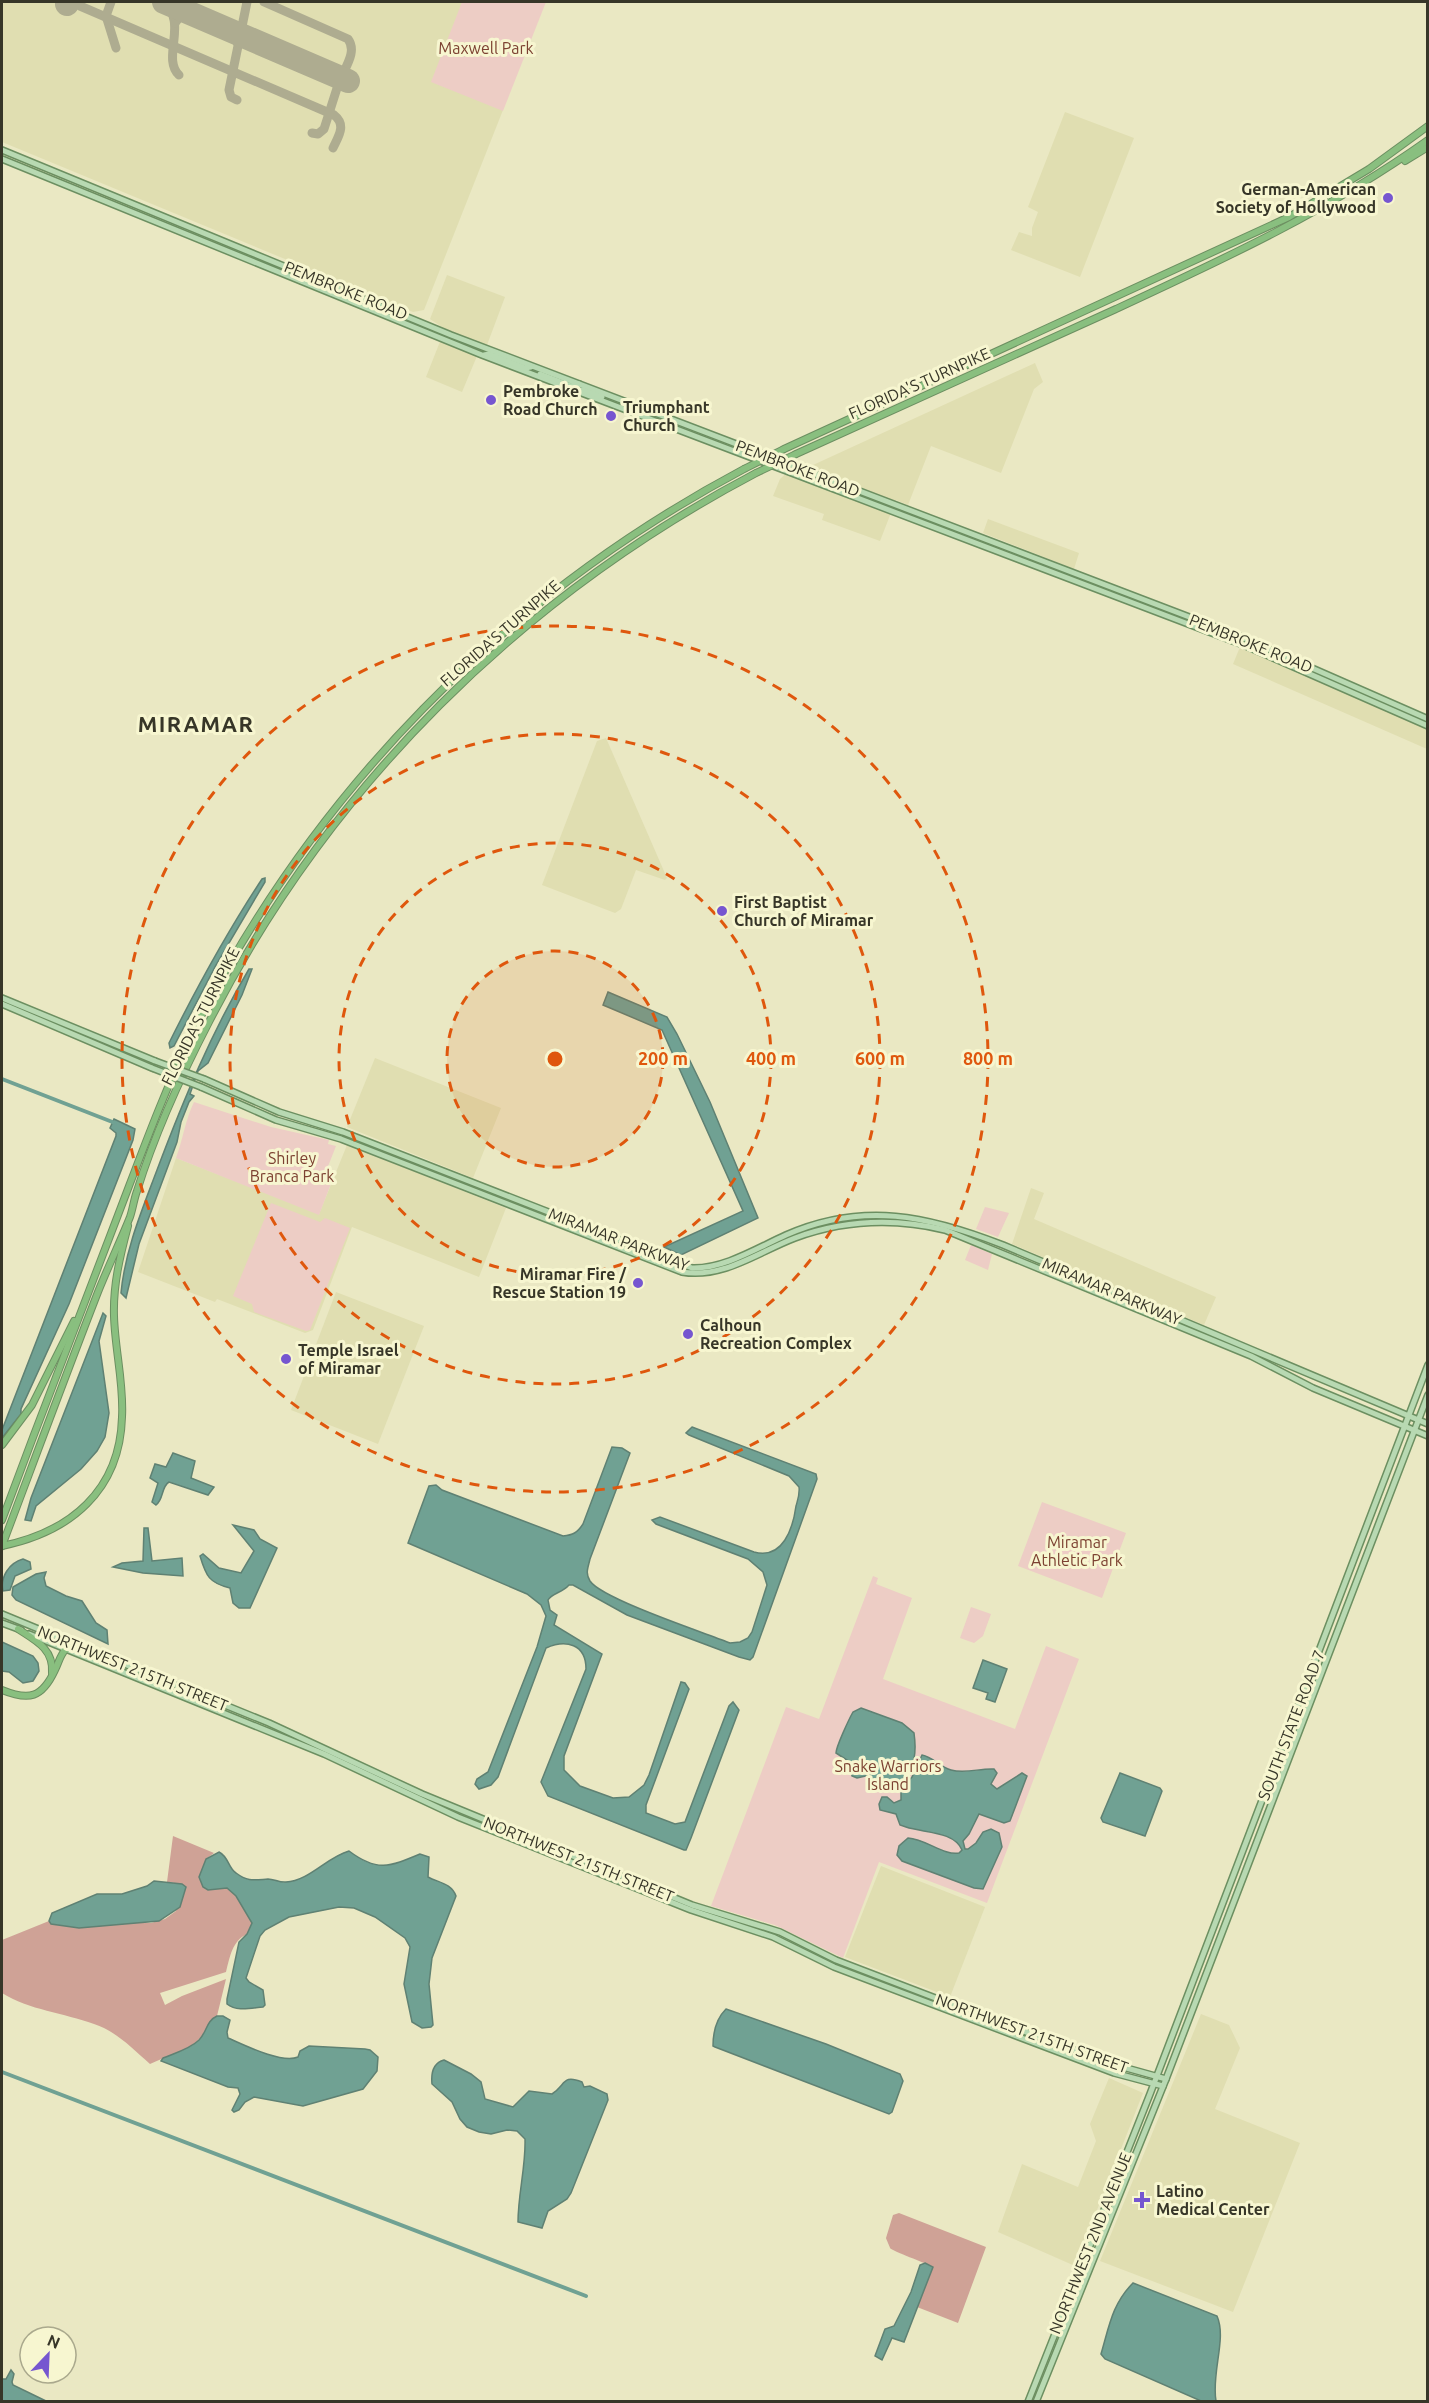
<svg xmlns="http://www.w3.org/2000/svg" width="1429" height="2403" viewBox="0 0 1429 2403" font-family="Ubuntu,sans-serif">
  <style>
    .built { fill: #e0deb1 }
    .green { fill: #edcdc5 }
    .forest { fill: #cfa296 }
    .water { fill: #70a193; stroke: #5f8173; stroke-width: 1.5 }
    .lines { fill: none; stroke-linecap: round; stroke-linejoin: round }
    .canal { stroke: #70a193; stroke-width: 4 }
    .taxiway { stroke: #aeac90; stroke-width: 9 }
    .runway { stroke: #aeac90; stroke-width: 24 }
    .major-casing { stroke: #6c8f61; stroke-width: 8 }
    .highway-casing { stroke: #6c8f61; stroke-width: 8 }
    .major { stroke: #b8d9b2; stroke-width: 5 }
    .highway { stroke: #89bf7f; stroke-width: 6 }
    .major-bridge-casing { stroke: #6c8f61; stroke-width: 8; stroke-linecap: butt }
    .highway-bridge-casing { stroke: #6c8f61; stroke-width: 8; stroke-linecap: butt }
    .major-bridge { stroke: #b8d9b2; stroke-width: 5 }
    .highway-bridge { stroke: #89bf7f; stroke-width: 6 }
    .ring { fill: none; stroke: #df570d; stroke-width: 3; stroke-dasharray: 10 8 }
    .poi-dot { fill: #7656d0; stroke: #f7f6d0; stroke-width: 2 }
    .labels { text-anchor: middle; stroke-width: 6; stroke-linejoin: round; paint-order: stroke }
    .park-label { font-size: 16px; fill: #7c4131; stroke: #f7f6d0 }
    .poi-label { font-size: 16px; font-weight: bold; fill: #373628; stroke: #f7f6d0; text-anchor: start }
    .street-label { font-size: 16px; fill: #373628; stroke: #f7f6d0 }
    .district-label { font-size: 22px; font-weight: bold; letter-spacing: 1.5px; fill: #373628; stroke: #f7f6d0 }
    .centre { fill: #df570d; stroke: #f7f6d0; stroke-width: 3 }
    .ring-label { font-size: 18px; text-anchor: middle; font-weight: bold; fill: #df570d; stroke: #f7f6d0; stroke-width: 6; stroke-linejoin: round; paint-order: stroke }
  </style>
  <rect width="100%" height="100%" fill="#eae8c3"/>
  <g class="built">
    <polygon points="2,2 464,2 503,110 424,310 413,312 2,142"/>
    <polygon points="1065,112 1134,138 1080,277 1011,250 1019,232 1032,236 1032,228 1038,212 1028,207"/>
    <polygon points="447,275 505,297 487,345 477,356 462,392 426,377 445,329 430,319"/>
    <polygon points="1035,363 1043,382 1034,389 1001,473 931,446 908,505 896,500 880,541 822,520 824,514 773,496 780,479 800,461 813,465"/>
    <polygon points="988,519 1079,553 1074,569 983,533"/>
    <polygon points="1240,647 1427,729 1427,749 1233,664"/>
    <polygon points="606,738 667,878 665,880 636,870 621,909 615,913 542,885 597,741"/>
    <polygon points="375,1058 501,1108 473,1178 347,1127"/>
    <polygon points="347,1145 506,1208 479,1277 352,1227 313,1330 305,1333 217,1299 215,1302 138,1272 176,1158 319,1214"/>
    <polygon points="1031,1188 1044,1193 1034,1219 1216,1297 1204,1325 1012,1244"/>
    <polygon points="336,1292 424,1326 378,1444 291,1410"/>
    <polygon points="881,1866 985,1907 950,1997 845,1957"/>
    <polygon points="1201,2014 1229,2025 1240,2048 1215,2109 1300,2143 1233,2312 1100,2261"/>
    <polygon points="1109,2078 1143,2093 1075,2266 998,2232 1022,2164 1078,2187 1096,2141 1090,2124"/>
  </g>
  <g class="green">
    <polygon points="462,2 546,2 503,111 431,82"/>
    <path d="M194,1102l77,25 58,13 -1,4 8,2 -9,23 5,12 -13,34 -143,-57c7,-19 9,-37 18,-56z"/>
    <polygon points="271,1203 320,1222 325,1218 350,1228 310,1330 306,1331 254,1312 252,1304 233,1296"/>
    <polygon points="985,1207 1009,1213 998,1237 976,1229"/>
    <polygon points="971,1245 992,1254 988,1270 965,1260"/>
    <polygon points="1042,1502 1126,1533 1102,1598 1018,1566"/>
    <polygon points="873,1576 878,1578 876,1584 912,1598 883,1679 1015,1729 1046,1646 1079,1659 987,1903 879,1862 843,1958 775,1925 711,1906 786,1707 819,1719"/>
    <polygon points="971,1607 991,1614 983,1636 974,1643 960,1638"/>
  </g>
  <g class="forest">
    <path d="M173,1836l41,17 -8,6 -7,18 9,13 19,-2 9,8 16,27 -5,11c-15,7 -17,23 -21,38l-66,21 5,12 17,-9 44,-17 -9,37c-9,4 -10,16 -18,23 -12,13 -33,17 -49,25 -17,-15 -34,-33 -56,-40 -30,-11 -65,-14 -92,-31v-53l47,-19 2,3 28,4 51,-6 21,1 14,-4 11,-8 6,-27 -15,-2z"/>
    <path d="M899,2213l87,34 -28,76 -41,-16 16,-40c-7,-4 -41,-16 -43,-19 0,-1 -4,-9 -4,-10l7,-23z"/>
  </g>
  <g class="water">
    <path d="M265,878v4l-49,83 -42,81 -4,2 -1,-5c28,-56 58,-111 93,-164z"/>
    <path d="M249,969h3l-10,26 -34,68 -10,8 -8,23 4,2 -5,6 -8,20 -4,20 -38,102 -13,54 -5,-5c4,-43 21,-83 36,-123 26,-69 54,-137 92,-201z"/>
    <polygon points="608,992 667,1017 677,1034 710,1102 758,1218 681,1255 664,1247 743,1211 662,1030 603,1005"/>
    <polygon points="114,1119 135,1129 133,1140 69,1304 21,1409 21,1414 2,1438 2,1430 116,1136 116,1133 110,1128"/>
    <polygon points="103,1313 106,1316 99,1341 109,1413 105,1437 97,1451 81,1469 36,1506 31,1521 25,1520 31,1498"/>
    <path d="M692,1427l124,47 1,5 -64,178 -3,3 -11,-3 -112,-42 -54,-30h-4c-7,8 -17,8 -21,15l2,10 7,5 -3,10 48,29 -38,102v14l16,16 33,12 16,-1 15,-12 5,-10 32,-93 4,1 4,6 -43,116v8l29,11 10,-2 44,-116 4,-4 6,8 -48,128 -5,12h-2l-136,-54 -7,-14 45,-113c0,-25 -20,-30 -40,-21l-48,129 -7,8 -12,4 -4,-5 2,-5 11,-7 49,-125 9,-31 -5,-11 -14,-11 -119,-51 21,-57 7,-1 6,5 121,46c10,-1 14,-3 20,-12l29,-77 10,1 8,5 -40,106c-2,9 -5,14 0,22 12,18 115,52 140,62l10,-1 8,-4 4,-6 15,-47 -4,-13 -15,-13 -92,-35 -4,-4 8,-3 94,35c29,8 39,-24 42,-46 2,-7 4,-12 3,-19l-10,-11 -100,-41 -3,-2z"/>
    <path d="M173,1453l22,8 -4,17 23,9 -6,8 -39,-13c-8,5 -5,17 -13,23l-4,-3 6,-19 -8,-5 5,-14 11,3z"/>
    <path d="M233,1525l21,5 6,9 17,9 -27,60h-11l-6,-5 -3,-15c-21,-5 -24,-12 -30,-32l3,-2 16,14 22,5 13,-22z"/>
    <polygon points="144,1528 148,1528 152,1561 182,1558 183,1576 143,1573 113,1567 122,1563 143,1561"/>
    <path d="M23,1559l7,3 1,7 -16,7 -5,14 -7,1c-3,-14 6,-28 20,-32z"/>
    <polygon points="46,1572 44,1578 46,1586 66,1596 82,1601 96,1623 107,1630 108,1644 16,1600 12,1595 13,1587 36,1574"/>
    <polygon points="2,1642 33,1656 38,1663 39,1671 33,1681 23,1683 9,1672 2,1671"/>
    <polygon points="983,1660 1007,1669 995,1702 986,1699 988,1693 973,1688"/>
    <path d="M861,1708l41,15 12,10c4,28 -2,45 -29,58l-9,-6 -6,-10 -13,3 -5,-2 -2,-14 -14,-9c0,-6 13,-34 17,-41z"/>
    <path d="M922,1755c11,2 18,12 29,15 15,4 29,-2 43,-1l3,4 -6,11 6,5 25,-16 5,3 -17,45 -6,2 -25,-9 -10,20 -6,7 2,8h3l8,-6 7,-11 8,-3 8,4 3,14 -19,42 -9,-1 -72,-27 -5,-6 2,-9 9,-8c18,1 36,18 51,15l3,-3c-8,-19 -38,-17 -56,-23l-6,-2 -4,-11 -16,-4 -1,-6 3,-7h5l7,6 7,-3v-11l11,-12z"/>
    <polygon points="1120,1773 1160,1788 1162,1791 1145,1836 1103,1822 1101,1818"/>
    <path d="M349,1851c28,21 40,16 71,3l9,3 -1,20c11,6 23,6 28,19l-24,62 -3,26 4,41 -2,2 -9,1 -10,-6 -8,-38 6,-37 -5,-9 -30,-21 -21,-9 -15,-1 -50,10 -24,13 -5,6 -14,42 3,4 14,8 2,15 -2,2c-12,1 -26,5 -36,-3v-5l12,-57 8,-8 5,-11 -16,-27 -9,-8 -19,2 -5,-3 -4,-10 7,-18 13,-7c10,5 9,16 17,21 12,9 18,7 32,6 6,0 12,4 18,3 23,-1 41,-25 63,-31z"/>
    <polygon points="154,1881 182,1884 186,1887 180,1907 159,1921 79,1928 51,1924 49,1921 52,1913 97,1894 122,1894 147,1886"/>
    <path d="M726,2009l100,35 74,30 3,7 -11,31 -3,2 -174,-67 -2,-1c0,-14 3,-27 13,-37z"/>
    <path d="M217,2016h6l7,4 -3,12 1,6c16,7 54,26 70,19l2,-6 9,-5 56,3 5,1 8,7 -1,14 -14,18 -60,17 -49,-9 -9,5 -6,8 -5,2 -2,-2 8,-16 -2,-6 -10,-1 -67,-26 2,-3c12,-5 27,-9 36,-18 8,-8 7,-19 18,-24z"/>
    <path d="M444,2060l27,14 10,8 4,17 28,8 16,-16 23,3c14,-9 10,-20 30,-12l2,5 6,-1 17,8 1,6 -37,93 -4,6 -19,12 -6,17 -24,-6c0,-28 8,-56 7,-83l-8,-8 -10,-1 -16,4 -12,-2 -12,-5 -7,-8 -8,-17 -20,-18c-1,-10 1,-21 12,-24z"/>
    <polygon points="925,2263 933,2267 904,2342 892,2338 882,2360 875,2356 885,2329 894,2326 911,2292 920,2265"/>
    <path d="M1133,2283l84,33c10,23 -6,57 -1,85h-15l-96,-42 -4,-5c8,-27 11,-50 32,-71z"/>
    <polygon points="11,2370 14,2374 12,2382 13,2385 46,2401 2,2401 2,2379 6,2379"/>
  </g>
  <g class="lines">
    <g class="canal">
      <polyline points="2,1079 115,1123"/>
      <polyline points="2,2072 586,2296"/>
    </g>
    <g class="taxiway">
      <path d="M74,2l6,4 254,109c13,10 4,22 -1,33"/>
      <polyline points="111,2 106,16 116,48"/>
      <path d="M163,2c26,20 -2,56 16,73"/>
      <path d="M264,2l84,37c9,12 -2,27 -7,39"/>
      <polyline points="175,23 181,15 192,14"/>
      <polyline points="224,28 233,34 238,44"/>
      <polyline points="237,100 231,97 229,90 247,2"/>
      <polyline points="312,133 318,134 324,129 338,85 337,79 328,73"/>
    </g>
    <g class="runway">
      <polyline points="164,2 348,81"/>
      <polyline points="67,4 68,2"/>
    </g>
    <defs>
      <g id="major">
        <polyline points="2,150 451,335 1239,636 1428,719"/>
        <polyline points="2,159 482,355 1246,646 1428,726"/>
        <polyline points="302,281 307,280 336,291 342,289"/>
        <polyline points="484,355 489,354 525,368 531,367"/>
        <polyline points="540,374 571,386 579,384"/>
        <polyline points="574,390 583,390 602,397"/>
        <polyline points="2,998 155,1061"/>
        <polyline points="2,1004 152,1068"/>
        <path d="M204,1079l75,33 64,20 349,136c32,1 65,-20 94,-33 77,-34 143,-19 217,10l425,179"/>
        <path d="M201,1087l75,33 65,19 341,133c41,7 76,-20 113,-34 49,-18 100,-20 150,-8l306,126 62,32 115,48"/>
        <polyline points="2,1614 82,1647"/>
        <polyline points="2,1623 21,1630"/>
        <polyline points="29,1634 324,1754 458,1817 691,1910 773,1937 834,1967 1114,2073 1163,2086"/>
        <polyline points="90,1650 269,1723 422,1794 692,1905 780,1932 836,1960 951,2004 1112,2064 1166,2079"/>
        <polyline points="1028,2402 1150,2094 1428,1365"/>
        <polyline points="1036,2402 1166,2079 1428,1395"/>
      </g>
      <g id="highway">
        <polyline points="1405,161 1428,147"/>
        <polyline points="784,449 1289,217 1369,169 1428,126"/>
        <path d="M796,454c107,-49 214,-96 320,-145 108,-50 214,-99 312,-169"/>
        <polyline points="2,1445 32,1405 74,1321"/>
        <path d="M2,1520c38,-102 77,-204 116,-305 23,-60 45,-121 73,-179 120,-243 314,-440 553,-567"/>
        <path d="M2,1546c32,-85 63,-169 96,-254 10,-25 22,-50 32,-75 3,-9 4,-18 7,-26 18,-58 44,-115 72,-169 121,-237 312,-425 547,-549"/>
        <path d="M2,1546c68,-14 118,-55 120,-129 2,-33 -7,-67 -8,-101 -1,-31 6,-60 14,-90"/>
        <path d="M18,1629c17,11 36,20 34,44"/>
        <path d="M2,1690c27,11 40,8 53,-20 4,-8 5,-15 11,-21l8,-2 19,4"/>
      </g>
    </defs>
    <use href="#major" class="major-casing"/>
    <use href="#highway" class="highway-casing"/>
    <use href="#major" class="major"/>
    <use href="#highway" class="highway"/>
    <defs>
      <g id="major-bridge">
        <polyline points="155,1061 204,1079"/>
        <polyline points="152,1068 201,1087"/>
      </g>
      <g id="highway-bridge">
        <polyline points="744,469 784,449"/>
        <polyline points="756,473 796,454"/>
      </g>
    </defs>
    <use href="#major-bridge" class="major-bridge-casing"/>
    <use href="#highway-bridge" class="highway-bridge-casing"/>
    <use href="#major-bridge" class="major-bridge"/>
    <use href="#highway-bridge" class="highway-bridge"/>
  </g>
  <circle cx="555" cy="1059" r="108" fill="#df570d" fill-opacity=".12"/>
  <g class="ring">
    <circle cx="555" cy="1059" r="108"/>
    <circle cx="555" cy="1059" r="216"/>
    <circle cx="555" cy="1059" r="325"/>
    <circle cx="555" cy="1059" r="433"/>
  </g>
  <g class="poi-dot">
    <circle cx="1388" cy="198" r="6"/>
    <circle cx="491" cy="400" r="6"/>
    <circle cx="611" cy="416" r="6"/>
    <circle cx="722" cy="911" r="6"/>
    <circle cx="638" cy="1283" r="6"/>
    <circle cx="688" cy="1334" r="6"/>
    <circle cx="286" cy="1359" r="6"/>
    <path d="M1139 2191h6v6h6v6h-6v6h-6v-6h-6v-6h6z"/>
  </g>
  <g class="labels">
    <g class="park-label">
      <text x="486" y="54">Maxwell Park</text>
      <text x="292" y="1164">Shirley<tspan x="292" dy="18">Branca Park</tspan></text>
      <text x="1077" y="1548">Miramar<tspan x="1077" dy="18">Athletic Park</tspan></text>
      <text x="888" y="1772">Snake Warriors<tspan x="888" dy="18">Island</tspan></text>
    </g>
    <g class="poi-label">
      <text x="1376" y="195" text-anchor="end">German-American<tspan x="1376" dy="18">Society of Hollywood</tspan></text>
      <text x="503" y="397">Pembroke<tspan x="503" dy="18">Road Church</tspan></text>
      <text x="623" y="413">Triumphant<tspan x="623" dy="18">Church</tspan></text>
      <text x="734" y="908">First Baptist<tspan x="734" dy="18">Church of Miramar</tspan></text>
      <text x="626" y="1280" text-anchor="end">Miramar Fire /<tspan x="626" dy="18">Rescue Station 19</tspan></text>
      <text x="700" y="1331">Calhoun<tspan x="700" dy="18">Recreation Complex</tspan></text>
      <text x="298" y="1356">Temple Israel<tspan x="298" dy="18">of Miramar</tspan></text>
      <text x="1156" y="2197">Latino<tspan x="1156" dy="18">Medical Center</tspan></text>
    </g>
    <g class="street-label">
      <text transform="translate(346 290) rotate(22)" y="6">PEMBROKE ROAD</text>
      <text transform="translate(919 383) rotate(-24)" y="6">FLORIDA'S TURNPIKE</text>
      <text transform="translate(798 468) rotate(21)" y="6">PEMBROKE ROAD</text>
      <text transform="translate(500 633) rotate(-41)" y="6">FLORIDA'S TURNPIKE</text>
      <text transform="translate(1251 643) rotate(22)" y="6">PEMBROKE ROAD</text>
      <text transform="translate(200 1016) rotate(-63)" y="6">FLORIDA'S TURNPIKE</text>
      <text transform="translate(619 1239) rotate(21)" y="6">MIRAMAR PARKWAY</text>
      <text transform="translate(1112 1291) rotate(23)" y="6">MIRAMAR PARKWAY</text>
      <text transform="translate(133 1668) rotate(22)" y="6">NORTHWEST 215TH STREET</text>
      <text transform="translate(1291 1725) rotate(-69)" y="6">SOUTH STATE ROAD 7</text>
      <text transform="translate(579 1859) rotate(22)" y="6">NORTHWEST 215TH STREET</text>
      <text transform="translate(1032 2033) rotate(20)" y="6">NORTHWEST 215TH STREET</text>
      <text transform="translate(1090 2243) rotate(-68)" y="6">NORTHWEST 2ND AVENUE</text>
    </g>
    <g class="district-label">
      <text x="196" y="732">MIRAMAR</text>
    </g>
  </g>
  <circle cx="555" cy="1059" r="9" class="centre"/>
  <g class="ring-label">
    <text x="663" y="1065">200 m</text>
    <text x="771" y="1065">400 m</text>
    <text x="880" y="1065">600 m</text>
    <text x="988" y="1065">800 m</text>
  </g>
  <rect width="1429" height="2403" fill="none" stroke="#373628" stroke-width="6"/>
  <g transform="translate(48 2355) rotate(23)"><circle r="28" fill="#f7f6d0" stroke="#aaa98d" stroke-width="1.5"/>
  <path d="M0-4.5L10 22L0 15L-10 22Z" fill="#7656d0"/>
  <text y="-9" font-size="16" font-weight="bold" text-anchor="middle" fill="#373628">N</text>
  </g>
</svg>
